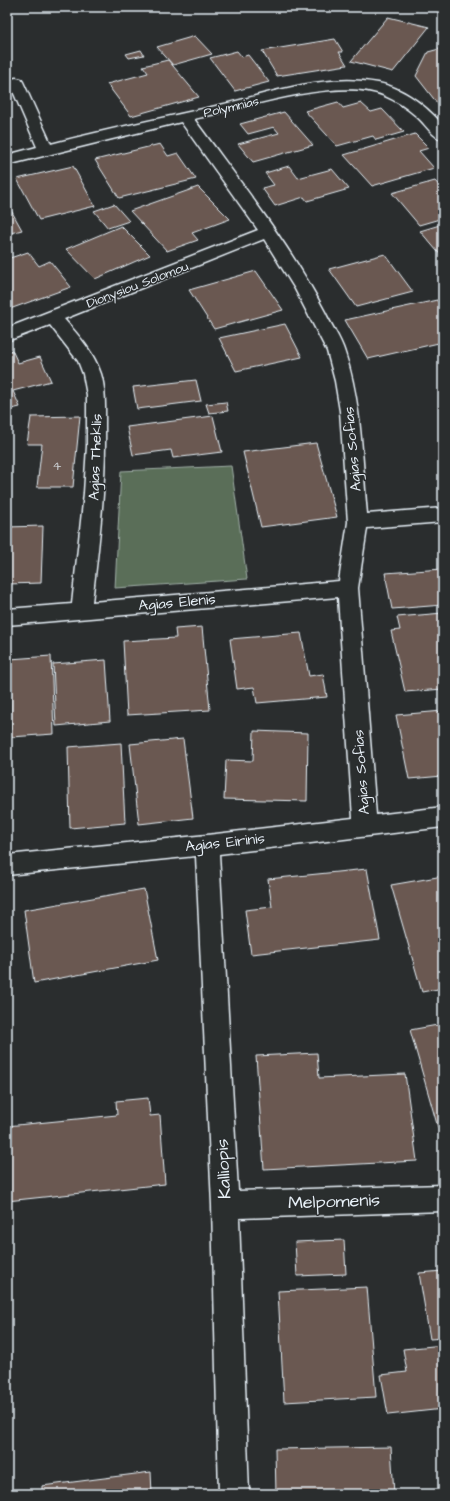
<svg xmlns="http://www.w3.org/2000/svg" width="450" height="1501" viewBox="0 0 450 1501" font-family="'Architects Daughter',sans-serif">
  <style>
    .green { fill: #5a6e59; stroke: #a1b0a8 }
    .building { fill: #6a5951; stroke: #e8f1f8 }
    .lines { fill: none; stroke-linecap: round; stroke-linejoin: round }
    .street-casing { stroke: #e8f1f8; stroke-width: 3 }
    .street { fill: #2a2d2e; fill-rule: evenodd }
    .labels { text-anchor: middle; stroke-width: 3; stroke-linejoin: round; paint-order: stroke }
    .far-street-label { font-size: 13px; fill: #e8f1f8; stroke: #2a2d2e }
    .number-label { font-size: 13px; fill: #c8cbce }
    .street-label { font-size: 15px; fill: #e8f1f8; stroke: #2a2d2e }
    .near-street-label { font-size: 18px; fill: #e8f1f8; stroke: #2a2d2e }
  </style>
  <rect width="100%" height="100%" fill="#2a2d2e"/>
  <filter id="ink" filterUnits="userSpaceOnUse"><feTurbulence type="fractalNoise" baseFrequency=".025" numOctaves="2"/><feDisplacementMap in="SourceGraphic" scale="8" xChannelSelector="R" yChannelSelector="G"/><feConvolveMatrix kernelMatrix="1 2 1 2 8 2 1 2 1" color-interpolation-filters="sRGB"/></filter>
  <g filter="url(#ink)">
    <polygon class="green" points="231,466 247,579 115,588 121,471"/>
    <g class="building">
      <polygon points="388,17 429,27 393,72 351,61"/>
      <polygon points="195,36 212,54 173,65 157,47"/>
      <polygon points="335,39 343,52 339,52 347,65 277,76 262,51"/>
      <polygon points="443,48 443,102 437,103 416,76 428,52"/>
      <polygon points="141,50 144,55 129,58 126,54"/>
      <polygon points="237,51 242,57 248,55 269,82 235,91 210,58"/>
      <polygon points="168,60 199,97 131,116 107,84 148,73 143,66"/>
      <polygon points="338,102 343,108 361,103 371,112 382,109 404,132 376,140 373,136 337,146 305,111"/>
      <polygon points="284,112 313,145 253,162 238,144 279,133 274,127 248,134 240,124"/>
      <polygon points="415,134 429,148 419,151 434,168 372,186 344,155"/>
      <polygon points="160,144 168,156 178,153 196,179 119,198 95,160"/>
      <polygon points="73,166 95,206 39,220 17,179"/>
      <polygon points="289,166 298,178 332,169 349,189 307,201 304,197 275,206 262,188 274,185 265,173"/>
      <polygon points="435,181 443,190 443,218 419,225 392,193"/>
      <polygon points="198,187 230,219 192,233 198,240 167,251 130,211"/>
      <polygon points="7,203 22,230 7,234"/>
      <polygon points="114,204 129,221 108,228 94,211"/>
      <polygon points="443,224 443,258 420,231"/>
      <polygon points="121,226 150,255 95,279 66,249"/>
      <polygon points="28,252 39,266 50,261 71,287 7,310 7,259"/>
      <polygon points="385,254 413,292 356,307 329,269"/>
      <polygon points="256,271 283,310 214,329 189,290"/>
      <polygon points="437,300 443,310 443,342 368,359 345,320"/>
      <polygon points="285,324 302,357 236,371 219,338"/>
      <polygon points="12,350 18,363 40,357 51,381 13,391 20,407 7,410 7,351"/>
      <polygon points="196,380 201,401 137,409 133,387"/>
      <polygon points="226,402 228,411 209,413 206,404"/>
      <polygon points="80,416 73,487 37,487 42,444 27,444 31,417"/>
      <polygon points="213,416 222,452 173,458 171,450 133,455 127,427"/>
      <polygon points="316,443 337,517 261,527 243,452"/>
      <polygon points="43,526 41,583 7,584 7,527"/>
      <polygon points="443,569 443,605 392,609 385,573"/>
      <polygon points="443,613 443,689 405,692 391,631 400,630 397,617"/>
      <polygon points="202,627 210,710 127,715 123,641 176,638 175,629"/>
      <polygon points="301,633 309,676 323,674 327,697 257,703 254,687 237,689 230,639"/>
      <polygon points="51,656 54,734 11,737 10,659"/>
      <polygon points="106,660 110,721 56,726 53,664"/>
      <polygon points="443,711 443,776 409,779 396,715"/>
      <polygon points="254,731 308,733 307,801 224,799 226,760 253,761"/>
      <polygon points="183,739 193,818 139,824 130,744"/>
      <polygon points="121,743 125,823 70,828 68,747"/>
      <polygon points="367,869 380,940 251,954 245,910 272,907 268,879"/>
      <polygon points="443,876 443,988 422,992 391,885"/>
      <polygon points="144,889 158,960 34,983 24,910"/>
      <polygon points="443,1024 443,1145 410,1030"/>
      <polygon points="317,1053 319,1078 405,1074 417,1161 264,1169 256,1056"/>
      <polygon points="148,1098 150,1116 160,1115 165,1184 7,1201 7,1126 117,1115 116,1101"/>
      <polygon points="344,1240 346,1274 297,1276 295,1242"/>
      <polygon points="443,1271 443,1338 430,1339 419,1273"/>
      <polygon points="367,1287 376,1397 284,1402 278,1291"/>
      <polygon points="443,1345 443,1409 388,1415 381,1375 407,1372 403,1349"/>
      <polygon points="391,1447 394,1494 276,1494 275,1449"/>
      <polygon points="151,1472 152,1494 42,1494 42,1486"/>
    </g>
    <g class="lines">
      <defs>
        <path id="street" d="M16,78l5,1 2,3 28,62c56,-15 113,-26 169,-39 51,-12 105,-32 158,-22 26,5 48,23 65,42v15c-11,-3 -18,-17 -27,-24 -10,-9 -21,-16 -33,-21 -45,-19 -141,14 -189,24 46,63 95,124 131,193 6,13 16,27 20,41 17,51 17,107 22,161l76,-6v14l-76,6 -9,60 18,227 67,-8v20l-224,27 19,337 205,-6v26l-204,7 10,276h-30l-7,-289 -16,-349 -189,19v-20l200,-20 146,-17 -15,-221 -331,28v-16l65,-5 12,-111 3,-47v-51l-4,-21 -5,-13 -28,-36 -43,16v-13l251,-98 -77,-108 -174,43v-10l30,-8 -28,-65 2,-3zM264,239l31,50 32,62 8,30 5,30 8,111 -9,59 -247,21c7,-59 14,-117 13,-176 0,-17 1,-35 -4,-52 -7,-21 -22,-38 -37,-55z"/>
      </defs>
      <use href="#street" class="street-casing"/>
      <use href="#street" class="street"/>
    </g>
  </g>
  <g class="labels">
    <g class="far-street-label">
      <text transform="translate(231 106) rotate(-13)" y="5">Polymnias</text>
      <text transform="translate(137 284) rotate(-21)" y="5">Dionysiou Solomou</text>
    </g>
    <g class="number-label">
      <text x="57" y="470">4</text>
    </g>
    <g class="street-label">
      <text transform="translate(352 449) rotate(-95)" y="5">Agias Sofias</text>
      <text transform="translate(95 457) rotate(-88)" y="5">Agias Theklis</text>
      <text transform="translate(177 602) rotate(-5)" y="5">Agias Elenis</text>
      <text transform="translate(361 772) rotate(-94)" y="5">Agias Sofias</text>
      <text transform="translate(225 842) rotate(-6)" y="5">Agias Eirinis</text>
    </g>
    <g class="near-street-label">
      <text transform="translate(223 1169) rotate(-93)" y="6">Kalliopis</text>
      <text transform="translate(334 1201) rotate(-2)" y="6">Melpomenis</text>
    </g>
  </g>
  <rect width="450" height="1501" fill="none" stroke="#2a2d2e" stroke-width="24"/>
  <rect x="12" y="12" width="426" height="1477" fill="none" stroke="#e8f1f8" stroke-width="1.5" filter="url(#ink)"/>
</svg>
